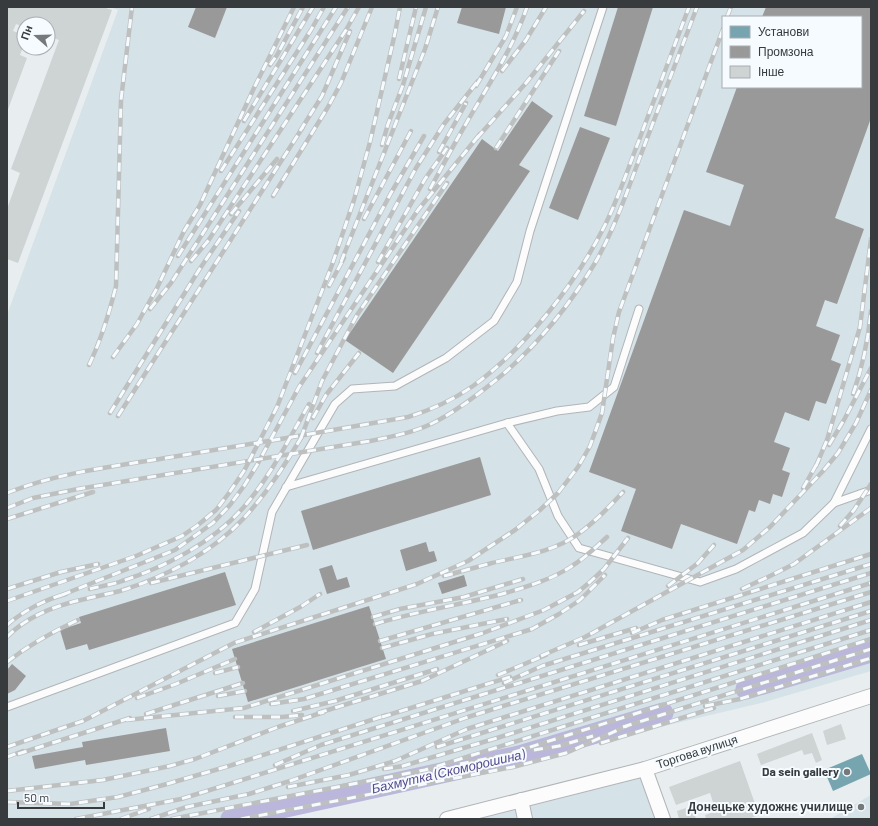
<svg xmlns="http://www.w3.org/2000/svg" width="878" height="826" viewBox="0 0 878 826" font-family="Barlow,sans-serif">
  <style>
    .built { fill: #d5e2e8; fill-rule: evenodd }
    .public { fill: #76a5af }
    .industry { fill: #999 }
    .lines { fill: none; stroke-linecap: round; stroke-linejoin: round }
    .river { stroke: #bab6dc; stroke-width: 21 }
    .building { fill: #ced3d4 }
    .lane-casing { stroke: #b2b5b7; stroke-width: 9 }
    .street-casing { stroke: #b2b5b7; stroke-width: 16 }
    .lane { stroke: #fcfcfd; stroke-width: 7 }
    .street { stroke: #fcfcfd; stroke-width: 14 }
    .rail-casing { stroke: #bec0c0; stroke-width: 4.5 }
    .rail { stroke: #f5fbff; stroke-width: 3; stroke-dasharray: 9; stroke-linecap: butt }
    .poi-dot { fill: #75797c; stroke: #f5fbff; stroke-width: 1.5 }
    .labels { text-anchor: middle; stroke-width: 4; stroke-linejoin: round; paint-order: stroke }
    .street-label { font-size: 12px; fill: #373b3e; stroke: #f5fbff }
    .poi-label { font-size: 12px; font-weight: bold; fill: #373b3e; stroke: #f5fbff; text-anchor: end }
    .water-label { font-size: 13px; font-style: italic; fill: #57498c; stroke: #f5fbff }
  </style>
  <rect width="100%" height="100%" fill="#e8edf0"/>
  <g class="built">
    <path d="M110,7h761v664l-110,32 -489,116h-265v-504l111,-305zM723,17h138v70h-138z"/>
    <polygon points="638,764 657,819 472,819"/>
    <polygon points="871,795 871,819 830,819"/>
  </g>
  <polygon class="public" points="862,754 871,774 833,791 824,770"/>
  <g class="industry">
    <polygon points="196,7 227,7 215,38 188,27"/>
    <polygon points="462,7 506,7 499,34 457,23"/>
    <polygon points="618,7 653,7 616,126 584,116"/>
    <polygon points="766,7 871,7 871,118 835,218 864,229 837,304 825,300 816,326 840,335 831,360 841,364 826,404 816,401 809,421 785,412 774,442 790,448 782,470 790,473 782,497 773,494 770,504 759,500 755,512 749,510 737,544 681,524 672,549 621,531 636,489 589,472 684,210 730,226 744,185 706,172 737,87 861,87 861,17 762,17"/>
    <polygon points="532,101 553,116 519,165 530,171 393,373 345,340 482,139 498,151"/>
    <polygon points="580,127 610,138 578,220 549,208"/>
    <polygon points="480,457 491,495 313,550 301,511"/>
    <polygon points="426,542 429,552 434,551 437,561 406,571 400,550"/>
    <polygon points="332,565 337,580 347,577 350,587 327,594 319,569"/>
    <polygon points="225,572 236,605 89,650 87,644 66,650 60,630 81,623 79,617"/>
    <polygon points="464,575 467,586 442,594 438,583"/>
    <polygon points="369,606 386,659 248,702 232,649"/>
    <polygon points="12,664 26,676 15,690 7,694 7,670"/>
    <polygon points="166,728 170,751 86,765 85,760 35,769 32,756 83,747 82,742"/>
  </g>
  <g class="lines">
    <g class="river">
      <polyline points="746,689 871,652"/>
      <polyline points="231,819 519,756 663,713"/>
    </g>
  </g>
  <g class="building">
    <polygon points="7,7 103,7 112,10 18,263 7,259 7,209 20,173 11,169 59,40 48,36 48,24 24,24 24,27 16,24 13,31 24,35 24,44 20,55 27,58 7,112"/>
    <polygon points="841,724 846,739 827,745 823,731"/>
    <polygon points="812,733 822,760 816,763 812,753 804,755 802,750 761,765 757,754"/>
    <polygon points="740,761 759,815 748,819 706,819 705,815 716,811 710,793 676,805 669,787"/>
    <polygon points="692,806 696,819 679,819 677,811"/>
  </g>
  <g class="lines">
    <defs>
      <g id="lane">
        <polyline points="507,423 539,469 558,516 579,548 700,582 736,569 803,533 834,503 871,429"/>
        <polyline points="286,487 507,423 557,411 589,407 614,387 639,309"/>
        <polyline points="834,503 871,490"/>
        <polyline points="7,707 235,623 255,589 272,512 335,404 352,389 395,386 446,358 494,321 517,282 530,231 603,7"/>
      </g>
      <g id="street">
        <polyline points="645,769 663,819"/>
        <polyline points="521,800 525,819"/>
        <polyline points="447,819 645,769 871,696"/>
      </g>
    </defs>
    <use href="#lane" class="lane-casing"/>
    <use href="#street" class="street-casing"/>
    <use href="#lane" class="lane"/>
    <use href="#street" class="street"/>
    <defs>
      <g id="rail">
        <polyline points="727,17 731,7"/>
        <polyline points="270,65 277,55 303,7"/>
        <polyline points="502,71 526,40 546,7"/>
        <polyline points="399,79 416,7"/>
        <polyline points="476,86 506,36 517,7"/>
        <polyline points="244,121 313,7"/>
        <polyline points="300,131 322,96 350,31"/>
        <polyline points="477,138 526,83 584,11"/>
        <polyline points="382,145 388,124 403,85 426,7"/>
        <polyline points="496,148 559,51"/>
        <polyline points="439,152 466,103"/>
        <polyline points="221,171 311,30 324,7"/>
        <path d="M430,189c12,-22 24,-45 37,-67 22,-38 46,-74 60,-115"/>
        <polyline points="273,196 328,107 341,83 372,7"/>
        <polyline points="231,214 277,159"/>
        <polyline points="364,219 411,131"/>
        <polyline points="178,256 336,7"/>
        <polyline points="191,261 208,241 346,30 359,7"/>
        <polyline points="341,262 425,49 438,7"/>
        <polyline points="378,262 425,179 447,148"/>
        <polyline points="329,286 344,258"/>
        <polyline points="150,309 171,283 348,7"/>
        <polyline points="317,353 416,168 444,124 478,81"/>
        <polyline points="113,357 137,324 157,288 184,231 200,205 254,88 294,7"/>
        <path d="M89,365c12,-25 20,-51 27,-79l5,-186 11,-93"/>
        <polyline points="295,373 391,193 424,136"/>
        <path d="M853,394c10,-28 15,-54 18,-83"/>
        <polyline points="110,413 199,270 239,211"/>
        <polyline points="118,416 303,127"/>
        <polyline points="313,418 326,395 359,353"/>
        <polyline points="301,438 322,381 357,315 447,183"/>
        <polyline points="829,445 844,420 871,368"/>
        <polyline points="816,466 827,440 860,327 871,239"/>
        <polyline points="803,488 818,462"/>
        <path d="M7,493c53,-21 110,-27 165,-36 79,-13 157,-26 236,-40 23,-7 45,-17 65,-31 51,-37 101,-100 130,-157 14,-27 24,-58 35,-86 17,-46 34,-91 51,-136"/>
        <path d="M7,508l26,-10 45,-9 292,-48c20,-4 42,-8 61,-17 23,-11 45,-28 65,-44 39,-32 73,-74 99,-117 19,-33 32,-71 45,-106 19,-50 38,-100 57,-150"/>
        <polyline points="7,519 93,492"/>
        <polyline points="840,526 854,510 871,484"/>
        <path d="M444,576c16,-4 32,-9 48,-13 29,-7 62,-11 86,-29 17,-12 31,-27 45,-42"/>
        <polyline points="151,583 307,545"/>
        <polyline points="668,586 698,563 714,545"/>
        <polyline points="7,589 61,572 98,564"/>
        <path d="M90,589c10,-3 22,-4 32,-8 43,-14 90,-38 121,-73 27,-31 46,-69 66,-104"/>
        <polyline points="742,589 768,577 794,564 871,508"/>
        <polyline points="62,595 175,550 213,523 230,505 244,486 257,465 299,387 418,210 480,134"/>
        <polyline points="7,601 136,556 182,536 198,525 216,510 229,493 244,471 277,407 332,265 354,200 370,142 395,33 400,7"/>
        <polyline points="373,617 400,609 464,597 523,579"/>
        <path d="M375,624c42,-13 85,-19 127,-30 24,-7 49,-14 70,-28 13,-8 24,-19 35,-29"/>
        <path d="M7,625c16,-14 39,-26 59,-31"/>
        <polyline points="254,632 302,606 320,594"/>
        <polyline points="632,633 662,620 871,554"/>
        <path d="M7,637c20,-21 50,-32 78,-38 11,-3 24,-5 35,-8 45,-14 92,-38 124,-73 24,-26 42,-55 60,-85"/>
        <polyline points="380,641 521,600"/>
        <polyline points="579,645 636,628"/>
        <polyline points="382,648 432,634 507,619"/>
        <polyline points="541,656 585,637 743,550 770,527 823,471 838,453 856,423 871,390"/>
        <path d="M7,662c22,-17 45,-30 71,-42"/>
        <polyline points="215,673 238,667"/>
        <polyline points="498,675 546,655"/>
        <polyline points="504,683 542,666 871,564"/>
        <polyline points="218,696 245,691"/>
        <polyline points="137,698 176,684 235,659"/>
        <polyline points="271,704 304,699 532,629 559,614 580,600 605,575"/>
        <polyline points="705,706 740,699 871,658"/>
        <polyline points="293,711 335,701 437,669"/>
        <polyline points="318,713 422,681 507,641"/>
        <polyline points="146,714 243,683"/>
        <polyline points="235,717 282,717 302,715"/>
        <polyline points="382,717 510,677"/>
        <polyline points="126,720 244,708 483,633 544,610 578,592 590,582 604,569 628,538"/>
        <polyline points="623,727 871,649"/>
        <polyline points="601,743 714,708"/>
        <polyline points="7,747 83,721 234,643 417,584 468,561 515,530 540,510 558,493 578,467 590,446 602,413 613,338 619,312 723,29"/>
        <polyline points="437,747 871,611"/>
        <polyline points="534,750 559,746 593,736"/>
        <polyline points="18,754 130,718"/>
        <polyline points="7,757 23,751"/>
        <polyline points="460,764 505,755 871,639"/>
        <polyline points="275,765 321,745 871,573"/>
        <polyline points="384,769 403,766 497,738 871,620"/>
        <polyline points="288,787 349,775 395,761 467,729 871,602"/>
        <polyline points="7,791 103,780 170,766 195,759 278,727 324,712"/>
        <polyline points="7,802 70,804 118,797 167,784 229,766 387,715"/>
        <polyline points="76,819 181,799 871,583"/>
        <polyline points="121,819 149,809"/>
        <polyline points="151,819 187,807 249,794 290,781 468,717 871,592"/>
        <polyline points="172,819 425,770 871,630"/>
        <polyline points="241,819 513,767 566,753 627,726"/>
      </g>
    </defs>
    <use href="#rail" class="rail-casing"/>
    <use href="#rail" class="rail"/>
  </g>
  <g class="poi-dot">
    <circle cx="847" cy="772" r="4"/>
    <circle cx="861" cy="807" r="4"/>
  </g>
  <g class="labels">
    <g class="street-label">
      <text transform="translate(697 752) rotate(-18)" y="4">Торгова вулиця</text>
    </g>
    <g class="poi-label">
      <text x="839" y="776">Da sein gallery</text>
      <text x="853" y="811">Донецьке художнє училище</text>
    </g>
    <g class="water-label">
      <text transform="translate(448 771) rotate(-13)" y="5">Бахмутка (Скоморошина)</text>
    </g>
  </g>
  <rect width="878" height="826" fill="none" stroke="#373b3e" stroke-width="16"/>
  <rect x="722" y="16" width="140" height="72" fill="#f5fbff" stroke="#a9aeb2"/>
  <rect x="730" y="26" width="20" height="12" fill="#76a5af" stroke="#a9aeb2"/>
  <text x="758" y="36" font-size="12" fill="#373b3e">Установи</text>
  <rect x="730" y="46" width="20" height="12" fill="#999999" stroke="#a9aeb2"/>
  <text x="758" y="56" font-size="12" fill="#373b3e">Промзона</text>
  <rect x="730" y="66" width="20" height="12" fill="#ced3d4" stroke="#a9aeb2"/>
  <text x="758" y="76" font-size="12" fill="#373b3e">Інше</text>
  <g transform="translate(36 36) rotate(290)"><circle r="19" fill="#f5fbff" stroke="#a9aeb2"/>
  <path d="M0-3L7 15L0 10L-7 15Z" fill="#75797c"/>
  <text y="-6" font-size="11" font-weight="bold" text-anchor="middle" fill="#373b3e">Пн</text>
  </g>
  <path d="M18 802v6h86v-6" fill="none" stroke="#373b3e" stroke-width="2"/>
  <text x="24" y="802" font-size="12" fill="#373b3e" stroke="#f5fbff" stroke-width="3" paint-order="stroke">50 m</text>
</svg>
